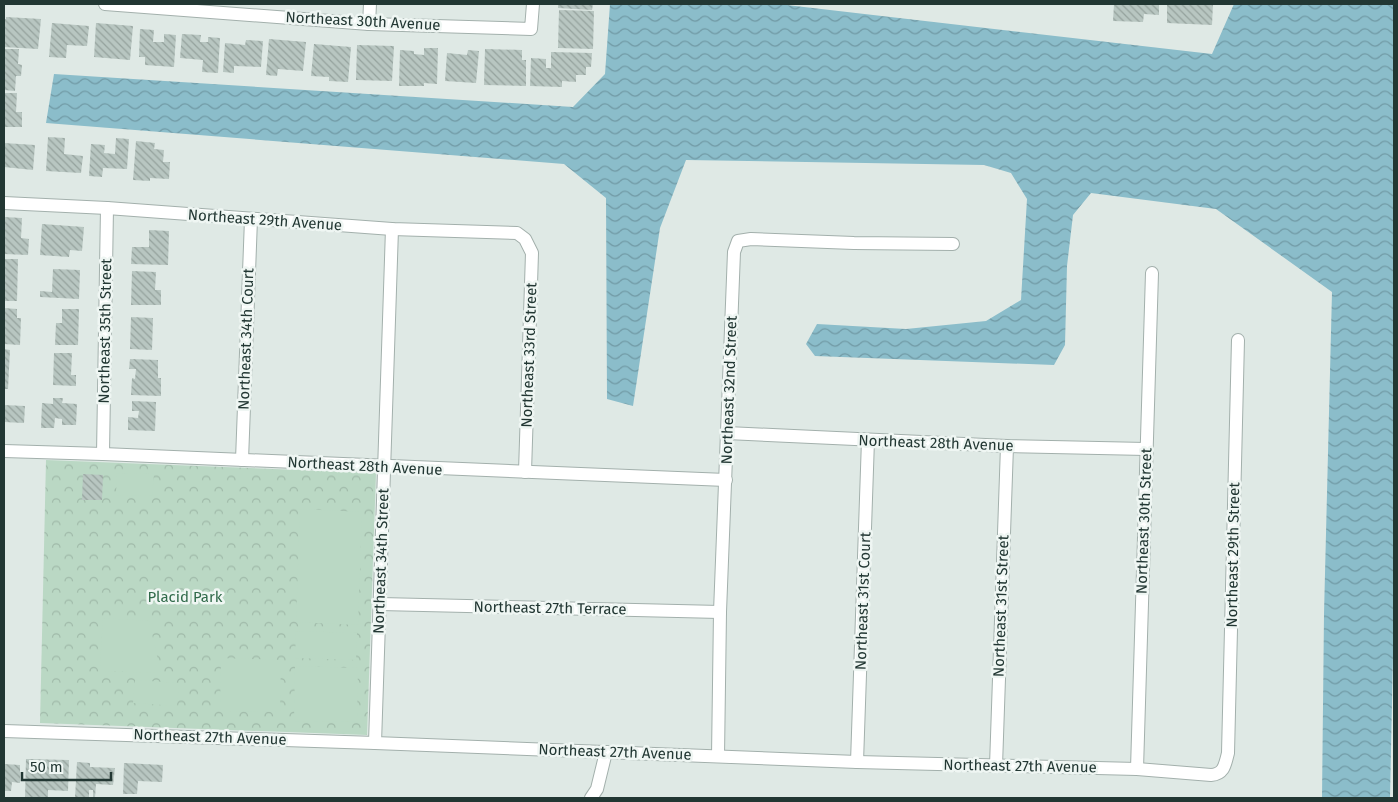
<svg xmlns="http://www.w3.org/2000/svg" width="1398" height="802" viewBox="0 0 1398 802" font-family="'Fira Sans',sans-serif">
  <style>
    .park { fill: url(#park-crowns) }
    .pitch { fill: #bad8c4 }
    .water { fill: url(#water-waves) }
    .building { fill: url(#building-back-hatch) }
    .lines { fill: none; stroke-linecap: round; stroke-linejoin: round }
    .minor-casing { stroke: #a3b0ac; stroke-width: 14 }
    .minor { stroke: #fff; stroke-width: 12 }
    .labels { text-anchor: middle; stroke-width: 5; stroke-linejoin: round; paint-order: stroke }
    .street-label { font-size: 15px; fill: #223733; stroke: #eff6f3 }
    .park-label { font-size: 15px; fill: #306a4a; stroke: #eff6f3 }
  </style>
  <defs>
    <pattern id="park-crowns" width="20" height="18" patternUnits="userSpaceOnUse" patternTransform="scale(1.25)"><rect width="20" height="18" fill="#bad8c4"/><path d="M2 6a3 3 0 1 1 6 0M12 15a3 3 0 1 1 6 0" fill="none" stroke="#a0baa9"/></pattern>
    <pattern id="water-waves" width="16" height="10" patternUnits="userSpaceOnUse" patternTransform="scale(1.25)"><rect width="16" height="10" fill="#8bbdca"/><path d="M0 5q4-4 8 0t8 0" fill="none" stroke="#719aa5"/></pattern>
    <pattern id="building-back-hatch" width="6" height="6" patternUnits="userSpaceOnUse" patternTransform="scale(1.25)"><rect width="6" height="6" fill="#b8c6c1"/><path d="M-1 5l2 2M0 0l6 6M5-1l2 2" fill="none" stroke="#95a29d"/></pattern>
  </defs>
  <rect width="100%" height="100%" fill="#dfe9e5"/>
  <polygon class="park" points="46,460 376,473 367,735 40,723"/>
  <g class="pitch">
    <polygon points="117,473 154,474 152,496 116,495"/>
    <polygon points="300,509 362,512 358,625 296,622"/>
    <polygon points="103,618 149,621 161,673 105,671 100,666"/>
    <polygon points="296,631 357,633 356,660 295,658"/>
    <polygon points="221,658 281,660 280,712 220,711"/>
    <polygon points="295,666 358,668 357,722 294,721"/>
    <polygon points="135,680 179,683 177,706 133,703"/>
  </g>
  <polygon class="water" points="610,4 778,4 1212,54 1234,4 1394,4 1394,608 1390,798 1322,798 1324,614 1332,292 1216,209 1091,193 1073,215 1067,266 1065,345 1054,365 815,356 806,344 817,324 906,329 986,321 1021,300 1027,199 1011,173 984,165 686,160 660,228 633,406 607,399 606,198 564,164 46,123 54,74 573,107 605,74"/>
  <g class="building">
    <polygon points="558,4 593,4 592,10 558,8"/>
    <polygon points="1114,4 1159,4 1159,15 1144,14 1143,22 1113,21"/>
    <polygon points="1167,4 1213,4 1212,25 1167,23"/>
    <polygon points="559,10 594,11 593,49 558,48"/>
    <polygon points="6,17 41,19 38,49 4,47 4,19 6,19"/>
    <polygon points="52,23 89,26 87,46 67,45 66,58 49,57"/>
    <polygon points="96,23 133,26 130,60 94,57"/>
    <polygon points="140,29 154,30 153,42 164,42 164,34 176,35 174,67 145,65 145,57 139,57"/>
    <polygon points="182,34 201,35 200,42 208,42 208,37 220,38 218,73 202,72 203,60 180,58"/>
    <polygon points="269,39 306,42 303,71 278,69 277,76 266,75"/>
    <polygon points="246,40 263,41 261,67 234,66 234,73 223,72 225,43 245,45"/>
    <polygon points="314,44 351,47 348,82 329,81 329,77 311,76"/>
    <polygon points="357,45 394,46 392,81 356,80"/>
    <polygon points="424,48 438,48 437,84 424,83 424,86 399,86 400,50 414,51 414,54 424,55"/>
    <polygon points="4,49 19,49 18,64 22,65 21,76 16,76 15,91 4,90"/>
    <polygon points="485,49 522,50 522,60 526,60 526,86 484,85"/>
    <polygon points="468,50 479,51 476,83 445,81 447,53 467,55"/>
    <polygon points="551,52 592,53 591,67 586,67 586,75 576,75 576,82 562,81 562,87 530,86 531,58 546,59 546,68 551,68"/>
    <polygon points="4,93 17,93 16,112 22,112 22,127 4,127"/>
    <polygon points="48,137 65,138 64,154 83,156 81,173 46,171"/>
    <polygon points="116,138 129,139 127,169 103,168 102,177 89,176 91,144 105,145 104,153 115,154"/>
    <polygon points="136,141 155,143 154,149 164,150 163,162 170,162 169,179 150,178 150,181 133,180"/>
    <polygon points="4,143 35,145 33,170 4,167"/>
    <polygon points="4,217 22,218 21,238 29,239 28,255 4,254"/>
    <polygon points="42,224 84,227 82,251 70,250 69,257 40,255"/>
    <polygon points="149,230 169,231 168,265 131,264 132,247 149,247"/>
    <polygon points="4,259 18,259 17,301 4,301"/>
    <polygon points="53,269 80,270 79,299 40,297 40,291 52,292"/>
    <polygon points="132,271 156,272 155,290 161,290 161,305 131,305"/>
    <polygon points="4,308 17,309 17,318 21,318 20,345 4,344"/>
    <polygon points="62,309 79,309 78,345 55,345 56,323 62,323"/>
    <polygon points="131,317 153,318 152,350 130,349"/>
    <polygon points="4,349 10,350 8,389 4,389"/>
    <polygon points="54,353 72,353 71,375 76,375 76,386 53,385"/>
    <polygon points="130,359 158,360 158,378 161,378 161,396 131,395 132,378 135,379 136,369 129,369"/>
    <polygon points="53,398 63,398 62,403 77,404 76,425 62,425 62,419 55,418 54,428 41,428 42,403 53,404"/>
    <polygon points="132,401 156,402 155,431 128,430 128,417 138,418 139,411 132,411"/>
    <polygon points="4,405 25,406 24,423 4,422"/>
    <polygon points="83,474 103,475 102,500 82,500"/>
    <polygon points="26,759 69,760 68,791 48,790 48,798 25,798"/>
    <polygon points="77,762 90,763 90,767 115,768 113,785 96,784 95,798 93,798 93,790 89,790 89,798 75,798"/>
    <polygon points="124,763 163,765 162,782 138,781 137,794 123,794"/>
    <polygon points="4,764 20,765 20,783 12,782 11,791 4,791"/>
  </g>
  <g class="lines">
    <defs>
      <g id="minor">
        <polyline points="105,4 369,24 531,29 533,4"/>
        <polyline points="369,24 370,4"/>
        <polyline points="4,203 107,208 392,229 517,233 525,239 532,253 525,472"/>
        <polyline points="727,433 1007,446 1146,449"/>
        <polyline points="4,451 103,454 726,480"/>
        <polyline points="103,454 107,208"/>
        <polyline points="242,460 251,219"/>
        <polyline points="380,604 720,612"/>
        <path d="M4,731l371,12 482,19 280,7 74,6c13,-1 14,-10 17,-22l10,-413"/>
        <polyline points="375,743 392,229"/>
        <polyline points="718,756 720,612 734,252 738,241 751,239 854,243 953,244"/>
        <polyline points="857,762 868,440"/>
        <polyline points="996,766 1007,446"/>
        <polyline points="1137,769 1152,273"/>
        <polyline points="591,798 597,789 606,752"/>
      </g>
    </defs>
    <use href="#minor" class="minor-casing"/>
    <use href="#minor" class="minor"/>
  </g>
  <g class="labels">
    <g class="street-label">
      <text transform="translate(363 21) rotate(3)" y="5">Northeast 30th Avenue</text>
      <text transform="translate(265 220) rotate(4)" y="5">Northeast 29th Avenue</text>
      <text transform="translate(105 331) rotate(-89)" y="5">Northeast 35th Street</text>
      <text transform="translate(246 339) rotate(-88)" y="5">Northeast 34th Court</text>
      <text transform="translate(529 355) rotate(-88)" y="5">Northeast 33rd Street</text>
      <text transform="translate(729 390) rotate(-88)" y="5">Northeast 32nd Street</text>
      <text transform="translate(936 443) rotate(2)" y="5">Northeast 28th Avenue</text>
      <text transform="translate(365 466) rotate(3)" y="5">Northeast 28th Avenue</text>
      <text transform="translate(1144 521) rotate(-88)" y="5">Northeast 30th Street</text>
      <text transform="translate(1233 555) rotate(-89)" y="5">Northeast 29th Street</text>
      <text transform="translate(381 561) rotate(-88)" y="5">Northeast 34th Street</text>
      <text transform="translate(863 601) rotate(-88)" y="5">Northeast 31st Court</text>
      <text transform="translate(1001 606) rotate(-88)" y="5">Northeast 31st Street</text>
      <text transform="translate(550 608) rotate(1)" y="5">Northeast 27th Terrace</text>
      <text transform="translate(210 737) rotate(2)" y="5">Northeast 27th Avenue</text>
      <text transform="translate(615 752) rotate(2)" y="5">Northeast 27th Avenue</text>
      <text transform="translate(1020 766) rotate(1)" y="5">Northeast 27th Avenue</text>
    </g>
    <g class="park-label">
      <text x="185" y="602">Placid Park</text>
    </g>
  </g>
  <rect width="1398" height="802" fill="none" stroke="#223733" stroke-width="10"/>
  <path d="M22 772v8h89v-8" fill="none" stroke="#223733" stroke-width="2.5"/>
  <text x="30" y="772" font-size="15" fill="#223733" stroke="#eff6f3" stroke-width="4" paint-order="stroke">50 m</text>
</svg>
